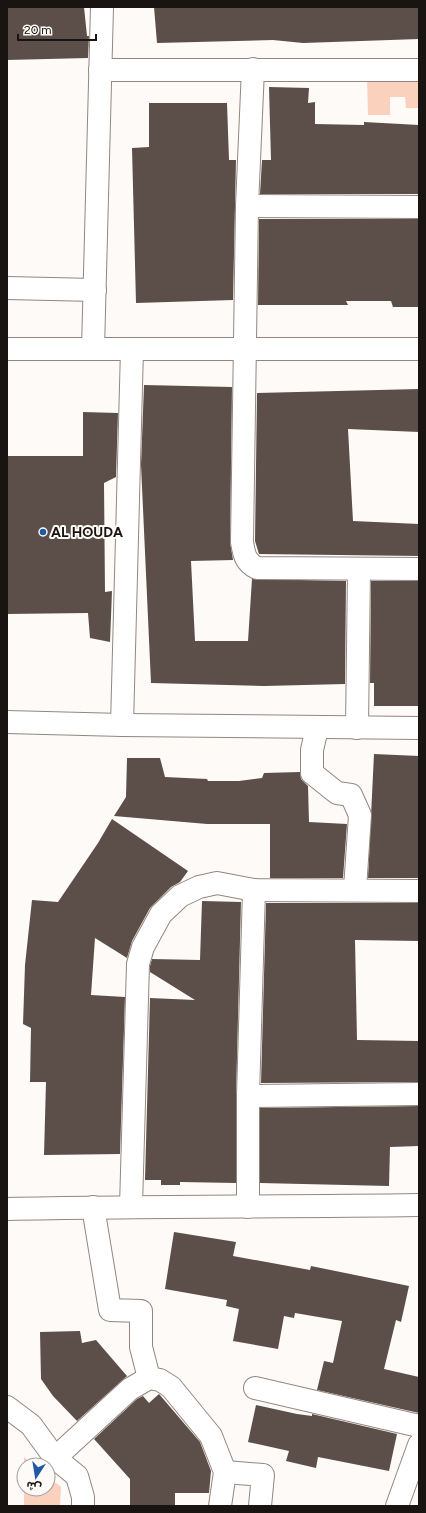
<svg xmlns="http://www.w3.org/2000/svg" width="426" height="1513" viewBox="0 0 426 1513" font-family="Figtree,'Noto Sans Arabic',sans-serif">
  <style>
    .green { fill: #fad1bd }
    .building { fill: #5c4f49 }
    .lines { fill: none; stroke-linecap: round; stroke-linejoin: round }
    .minor-casing { stroke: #94867f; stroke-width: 24 }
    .minor { stroke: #fff; stroke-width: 22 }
    .poi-dot { fill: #1d58a9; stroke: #fdfaf8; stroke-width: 1.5 }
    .labels { text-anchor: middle; stroke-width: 4; stroke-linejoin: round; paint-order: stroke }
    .poi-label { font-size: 14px; font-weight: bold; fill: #191411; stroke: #fdfaf8; text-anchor: start }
  </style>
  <rect width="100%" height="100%" fill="#fdfaf8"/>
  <g class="green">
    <polygon points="419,75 419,108 406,108 405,97 390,97 390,115 368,115 367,76"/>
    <polygon points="24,1457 33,1465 24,1465 24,1489 48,1489 48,1477 61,1487 60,1506 24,1506"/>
  </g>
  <g class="building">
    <polygon points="7,7 84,7 87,36 89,36 88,58 7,60"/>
    <polygon points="154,7 419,7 419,39 303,43 273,40 157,43"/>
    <polygon points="269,87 309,88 308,103 315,102 315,124 364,125 364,122 419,125 419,194 260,194 262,160 271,160"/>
    <polygon points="149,103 227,103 229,160 236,160 233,300 136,303 132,148 149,147"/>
    <polygon points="259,219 419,219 419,307 393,307 391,301 346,301 348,305 258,305"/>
    <polygon points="144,385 232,387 230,542 233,560 191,561 195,641 248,641 252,579 346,581 345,684 264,686 151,683 141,465"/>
    <polygon points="419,389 419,432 348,429 353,521 419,524 419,556 259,554 255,541 257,393"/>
    <polygon points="83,412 118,413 116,477 104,483 105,592 112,591 110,642 90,638 88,613 7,614 7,456 83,456"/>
    <polygon points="371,581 419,581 419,706 374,706 374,683 370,683"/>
    <polygon points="374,754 419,756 419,878 368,878"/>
    <polygon points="127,758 160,758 165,777 207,779 208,781 239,781 262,778 264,773 300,772 301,779 308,786 309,822 347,824 343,878 270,878 270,824 207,824 114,816 126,797"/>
    <polygon points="112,819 188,871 180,882 171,887 150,908 132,941 127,958 95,938 91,995 125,997 120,1154 44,1155 46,1082 30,1082 31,1028 23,1024 25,965 32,900 58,902 98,843"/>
    <polygon points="202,901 241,902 236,1096 236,1183 180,1182 180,1185 161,1185 161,1180 145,1180 150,998 195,1000 150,972 150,966 152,959 200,960"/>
    <polygon points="266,903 419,903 419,941 355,940 357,1040 419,1041 419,1082 261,1083"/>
    <polygon points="419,1106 419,1146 390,1147 389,1186 260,1183 260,1108"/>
    <polygon points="174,1232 236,1242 233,1256 310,1270 311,1266 409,1286 401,1322 396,1320 384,1369 419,1377 419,1413 317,1390 324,1361 333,1363 342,1321 295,1313 294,1318 284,1316 278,1349 233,1341 239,1309 226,1306 227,1300 165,1289"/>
    <polygon points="80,1331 82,1343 96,1340 127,1376 77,1421 53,1396 41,1379 40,1332"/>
    <polygon points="159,1394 200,1442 211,1471 209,1493 175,1493 175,1505 130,1506 130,1479 94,1439 137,1399 143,1396 149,1403"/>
    <polygon points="256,1405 297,1414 312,1416 312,1414 397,1434 389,1471 318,1457 316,1468 286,1461 289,1451 248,1442"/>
  </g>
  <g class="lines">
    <defs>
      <g id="minor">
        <path d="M253,69l-6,137 -5,336c2,12 3,20 15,26l162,1"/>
        <polyline points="100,70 419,70"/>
        <polyline points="247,206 419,207"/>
        <polyline points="7,288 95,290"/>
        <polyline points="7,349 419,349"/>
        <polyline points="93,349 102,7"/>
        <polyline points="7,722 122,725 419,728"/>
        <polyline points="122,725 132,349"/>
        <polyline points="317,728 312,750 312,773 337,793 351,795 360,815 355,889"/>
        <polyline points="357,728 359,569"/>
        <polyline points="248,1096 419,1094"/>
        <polyline points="131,1206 138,964 143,947 161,914 180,896 199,887 217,883 254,890 419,891"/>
        <polyline points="93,1207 110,1310 141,1311 141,1347 149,1378"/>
        <polyline points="248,1207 248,1096 254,890"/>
        <path d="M7,1209c137,-3 275,-2 412,-4"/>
        <polyline points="255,1388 419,1426"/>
        <polyline points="7,1407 31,1425 55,1458 77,1476 83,1497 83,1506"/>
        <polyline points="55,1458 130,1389 149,1378 160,1380 171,1387 211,1436 225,1472 220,1506"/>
        <polyline points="225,1472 263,1475 260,1506"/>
        <polyline points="397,1506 419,1445"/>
      </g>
    </defs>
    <use href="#minor" class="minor-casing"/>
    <use href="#minor" class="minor"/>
  </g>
  <circle class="poi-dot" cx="43" cy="532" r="4"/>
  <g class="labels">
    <g class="poi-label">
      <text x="51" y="537">AL HOUDA</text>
    </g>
  </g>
  <rect width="426" height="1513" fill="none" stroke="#191411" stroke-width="16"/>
  <g transform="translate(36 1477) rotate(192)"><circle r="19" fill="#fdfaf8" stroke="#a29e9c"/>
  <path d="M0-3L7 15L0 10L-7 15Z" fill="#1d58a9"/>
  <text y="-6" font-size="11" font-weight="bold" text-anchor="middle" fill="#191411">ش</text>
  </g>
  <path d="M18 34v6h78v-6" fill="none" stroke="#191411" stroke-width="2"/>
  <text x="24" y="34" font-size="12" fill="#191411" stroke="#fdfaf8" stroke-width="3" paint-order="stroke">20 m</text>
</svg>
